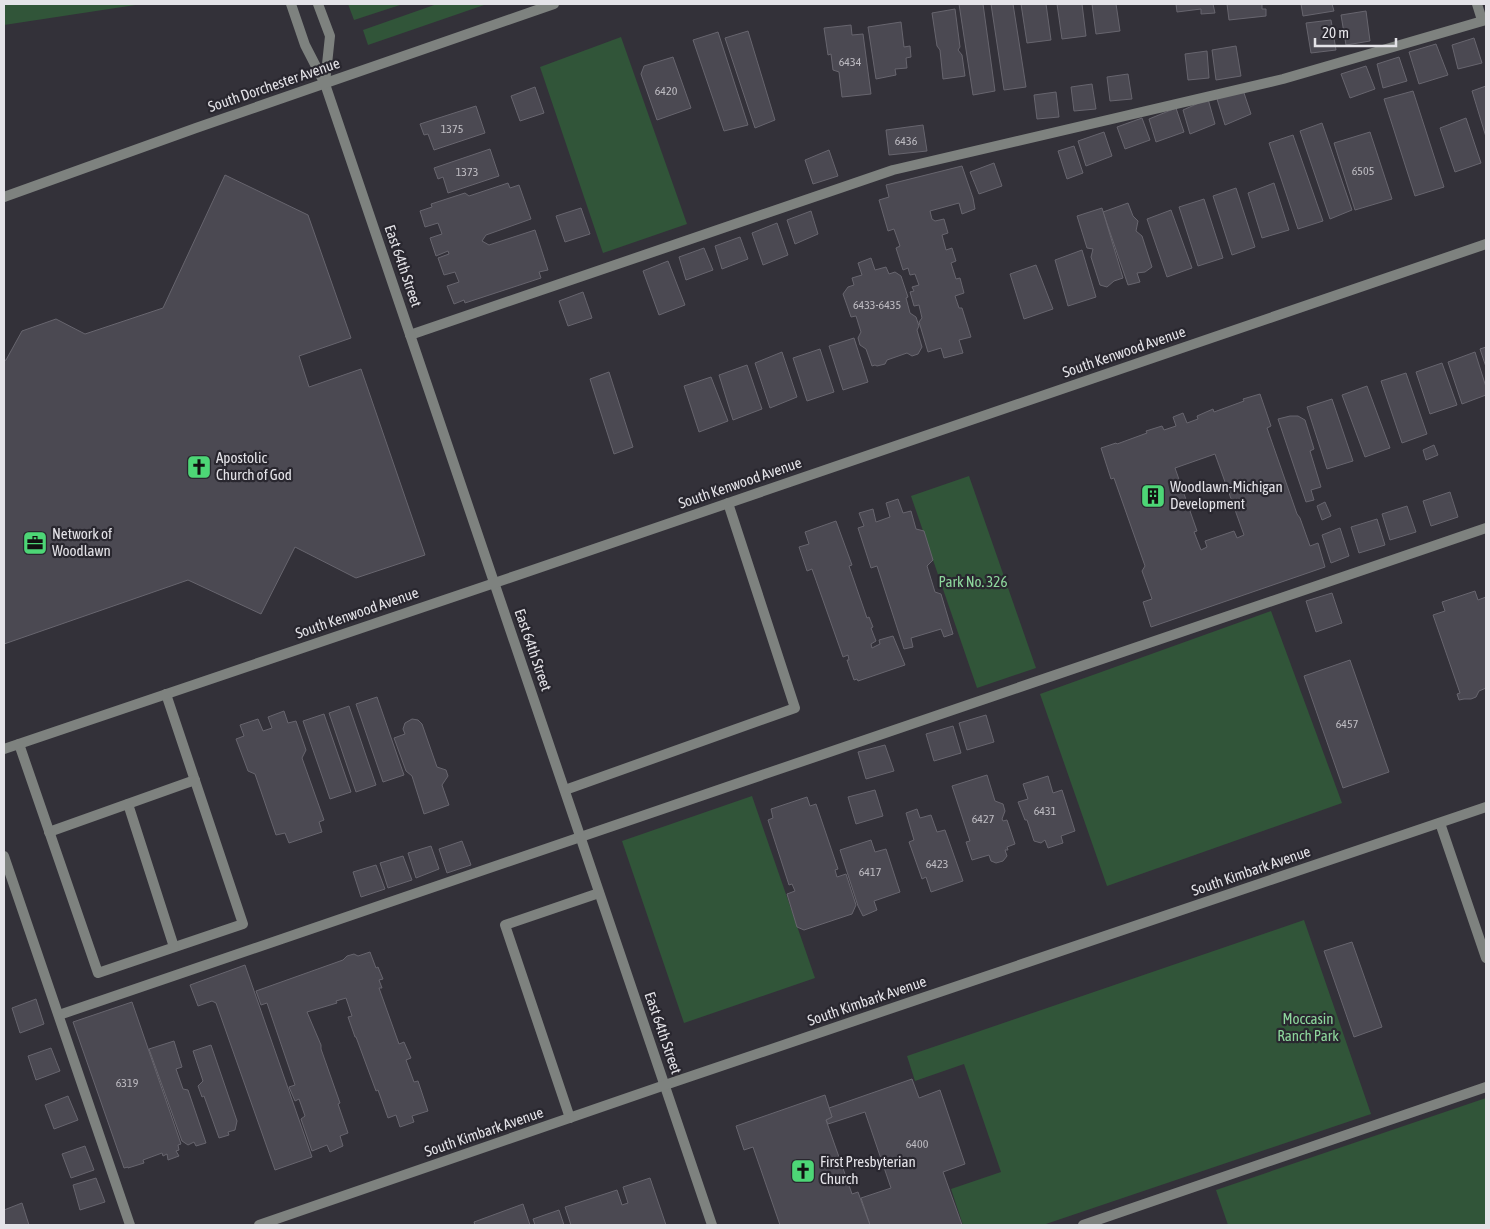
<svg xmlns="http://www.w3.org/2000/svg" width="1490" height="1229" viewBox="0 0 1490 1229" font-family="'Asap Condensed',sans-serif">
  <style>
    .green { fill: #315539 }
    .building { fill: #4b4952; stroke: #67656e; fill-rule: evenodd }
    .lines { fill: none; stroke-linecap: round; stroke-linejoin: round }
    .service { stroke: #7e827f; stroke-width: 10 }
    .minor { stroke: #7e827f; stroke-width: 10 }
    .labels { text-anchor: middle; stroke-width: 4.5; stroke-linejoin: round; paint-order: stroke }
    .number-label { font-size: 12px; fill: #bebcc2 }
    .street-label { font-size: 15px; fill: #e4e3e8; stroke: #29272f }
    .poi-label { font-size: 15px; fill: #e4e3e8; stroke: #29272f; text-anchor: start }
    .park-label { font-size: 15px; fill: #8dd69c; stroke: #29272f }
  </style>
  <rect width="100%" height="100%" fill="#333139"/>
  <g class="green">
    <polygon points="4,4 142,4 4,25"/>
    <polygon points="348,4 403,4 354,20"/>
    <polygon points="437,4 487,4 368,45 363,30"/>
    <polygon points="621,37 687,224 603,253 540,67"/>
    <polygon points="969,476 1036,668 977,688 911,496"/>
    <polygon points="1271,611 1342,803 1107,886 1040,694"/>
    <polygon points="752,796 815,978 684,1023 622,841"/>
    <polygon points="1304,920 1371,1114 1043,1225 963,1225 951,1189 1001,1172 964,1064 915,1081 907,1056"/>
    <polygon points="1486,1098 1486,1225 1228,1225 1216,1190"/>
  </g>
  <g class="building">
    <polygon points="959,4 983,4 995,91 973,95"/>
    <polygon points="991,4 1013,4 1026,87 1004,90"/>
    <polygon points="1021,4 1046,4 1051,40 1027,43"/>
    <polygon points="1057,4 1082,4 1086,36 1062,39"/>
    <polygon points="1092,4 1116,4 1120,31 1096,34"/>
    <polygon points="1176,4 1213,4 1215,13 1201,14 1201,9 1177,12"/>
    <polygon points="1227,4 1262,4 1262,9 1266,9 1266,16 1229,20"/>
    <polygon points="1301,4 1332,4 1334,11 1303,16"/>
    <polygon points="955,9 960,47 958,50 962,55 965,76 943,79 940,50 937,46 932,13"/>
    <polygon points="1366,11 1370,41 1346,45 1341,15"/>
    <polygon points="1331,20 1336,50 1311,53 1306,23"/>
    <polygon points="901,22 904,47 910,46 911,57 906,58 907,68 895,69 896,75 876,79 868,27"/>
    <polygon points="851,25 852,35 863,34 871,94 842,97 839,72 833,70 831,54 828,55 824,28"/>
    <polygon points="748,31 775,120 755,128 725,38"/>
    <polygon points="718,32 748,125 724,131 693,40"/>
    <polygon points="1474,38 1482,63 1458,69 1452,45"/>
    <polygon points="1436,44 1448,75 1419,84 1409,52"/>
    <polygon points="1236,46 1241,76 1216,80 1212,50"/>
    <polygon points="1207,51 1209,78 1188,80 1185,54"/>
    <polygon points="673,57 691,108 657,120 641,74 644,66"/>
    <polygon points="1399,57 1407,81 1383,88 1377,64"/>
    <polygon points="1366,66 1375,89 1350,98 1341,74"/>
    <polygon points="1128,74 1132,99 1110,101 1107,77"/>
    <polygon points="1092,84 1096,109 1074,111 1071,87"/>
    <polygon points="1486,86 1486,137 1472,91"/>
    <polygon points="535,87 544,113 520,121 511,96"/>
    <polygon points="1243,90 1251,114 1225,125 1217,99"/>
    <polygon points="1413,91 1444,187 1415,196 1384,99"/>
    <polygon points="1056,92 1059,117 1037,119 1034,95"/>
    <polygon points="1208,99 1215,124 1190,134 1183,110"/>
    <polygon points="476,106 485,133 434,150 428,134 424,135 420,124"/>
    <polygon points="1176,108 1184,132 1156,142 1149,119"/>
    <polygon points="1142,118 1150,140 1125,149 1117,127"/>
    <polygon points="1466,118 1481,163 1455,172 1440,128"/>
    <polygon points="1322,123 1352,210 1330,219 1300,131"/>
    <polygon points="923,125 927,151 889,155 886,130"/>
    <polygon points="1104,132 1112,156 1086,166 1078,141"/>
    <polygon points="1370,132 1392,199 1355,210 1334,143"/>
    <polygon points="1293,135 1323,221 1298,229 1269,143"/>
    <polygon points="1074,146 1083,173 1067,179 1058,151"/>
    <polygon points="490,149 499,176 448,193 443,177 438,179 434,168"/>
    <polygon points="829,150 838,176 813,184 805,160"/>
    <polygon points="994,163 1002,186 979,194 970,172"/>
    <polygon points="962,166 973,198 975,209 962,214 959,203 930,211 932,219 935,221 944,219 948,233 942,235 946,250 952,248 956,261 951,263 956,279 960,278 964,293 955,296 959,308 962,308 971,337 959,340 963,353 944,358 941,348 928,352 919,322 922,318 919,305 914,306 910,292 914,291 912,287 919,285 915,274 910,275 908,268 903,270 896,248 900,246 894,229 888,231 879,200 889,197 886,185"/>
    <polygon points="225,175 308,215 351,338 299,356 309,387 361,369 425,555 356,578 295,547 261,614 188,580 4,644 4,361 6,360 22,331 56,319 85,334 163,308"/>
    <polygon points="508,183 510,188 519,185 531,219 486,235 482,241 489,245 535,230 548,270 539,272 541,278 465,303 464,300 454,304 447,286 459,282 455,272 444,275 438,258 449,254 448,251 436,256 430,238 442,234 438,223 425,227 420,211 432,207 431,204 465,193 469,196"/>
    <polygon points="1274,183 1289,230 1262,238 1248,193"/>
    <polygon points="1236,188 1255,247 1232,255 1213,196"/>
    <polygon points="1204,199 1223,258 1198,266 1179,207"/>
    <polygon points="1128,203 1133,216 1138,221 1136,231 1142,236 1152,267 1145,272 1137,273 1140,282 1128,285 1103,212"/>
    <polygon points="581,208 590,234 565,242 556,216"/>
    <polygon points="1102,208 1123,278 1114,281 1107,287 1100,285 1091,257 1093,249 1087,248 1077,216"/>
    <polygon points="1171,210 1192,268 1167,277 1147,219"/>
    <polygon points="811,211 818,234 795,244 787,220"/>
    <polygon points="777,223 788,255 763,265 752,233"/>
    <polygon points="740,237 748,259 722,269 715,246"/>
    <polygon points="704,248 713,270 686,280 679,257"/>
    <polygon points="1082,250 1096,297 1068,306 1055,260"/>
    <polygon points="871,258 875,270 886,267 889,274 895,272 901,276 908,297 906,298 910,313 916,317 919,326 917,330 922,347 918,354 912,356 907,353 887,360 885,364 877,366 875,365 872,366 866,349 860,345 858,338 861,332 856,316 851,317 843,294 848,287 854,285 852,278 862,275 858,263"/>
    <polygon points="668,261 685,305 659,315 643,271"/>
    <polygon points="1036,265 1053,309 1024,319 1010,274"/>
    <polygon points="583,292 592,318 568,326 559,301"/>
    <polygon points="854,338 868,382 843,390 829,346"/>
    <polygon points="1486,347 1486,367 1480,349"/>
    <polygon points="820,349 834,392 807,401 793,358"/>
    <polygon points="782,352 797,397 770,408 755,363"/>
    <polygon points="1475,352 1486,387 1486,395 1462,404 1448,362"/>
    <polygon points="1442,363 1457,405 1430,414 1416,372"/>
    <polygon points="747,365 762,409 733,420 719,375"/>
    <polygon points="609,372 633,447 614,454 590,379"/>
    <polygon points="1406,373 1427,434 1402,443 1381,381"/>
    <polygon points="711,377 728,421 699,432 684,386"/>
    <polygon points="1367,386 1390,448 1365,457 1342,395"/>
    <path d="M1260,394l11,32 -4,2 30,86 3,4 10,28 8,-3 7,24 -174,60 -8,-25 9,-3 -10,-28 3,-5 -31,-88 -3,1 -10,-31 15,-5 1,1 30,-11 -1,-2 16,-5 2,4 12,-4 -3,-9 10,-4 4,10 11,-4 -1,-3 16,-7 1,3 30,-11 -1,-2zM1215,454l29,81 -7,3 -3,-7 -29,10 2,6 -6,3 -7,-18 3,-1 -22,-63z"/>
    <polygon points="1332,399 1353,461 1327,469 1307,407"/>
    <polygon points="1290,416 1298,416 1305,420 1314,449 1310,451 1321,487 1311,490 1314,500 1306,502 1278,419"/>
    <polygon points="1434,445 1438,455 1426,460 1423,450"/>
    <polygon points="1450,492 1458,517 1431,526 1423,501"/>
    <polygon points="898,499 903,513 911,511 916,529 924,531 933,560 927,566 935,592 941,594 953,634 944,637 941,629 911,638 913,647 904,649 877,566 871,568 858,528 864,526 859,513 873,509 876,522 890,517 886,503"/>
    <polygon points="1325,502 1331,516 1322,520 1317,506"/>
    <polygon points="1407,506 1416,532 1390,540 1382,514"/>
    <polygon points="1377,519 1385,545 1359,553 1351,527"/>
    <polygon points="836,521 852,565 849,566 867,618 869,617 873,627 871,628 876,641 871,644 872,648 880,644 879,640 893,636 905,665 858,681 857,679 854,680 847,660 849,660 848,655 843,657 812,569 807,571 799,547 809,544 805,532"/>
    <polygon points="1340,528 1349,556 1331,563 1322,535"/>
    <polygon points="1475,591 1478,600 1486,597 1486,688 1479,691 1476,697 1471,699 1464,699 1459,700 1457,694 1460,693 1433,615 1445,611 1442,602"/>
    <polygon points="1332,593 1342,623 1316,632 1306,601"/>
    <polygon points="1350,660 1389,772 1343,788 1304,676"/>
    <polygon points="377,697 404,775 383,782 356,704"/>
    <polygon points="349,706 376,785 356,792 329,713"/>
    <polygon points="284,711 288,723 296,721 306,750 302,758 324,820 319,822 322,832 289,843 285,833 276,835 255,774 248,771 236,739 244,736 240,725 258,719 263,731 272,728 268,717"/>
    <polygon points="324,714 351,792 330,799 303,721"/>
    <polygon points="986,715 994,742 967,750 959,723"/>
    <polygon points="412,719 418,720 422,724 437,767 446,770 448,776 442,785 449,805 424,814 412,776 406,771 394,738 405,734 403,729 405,723"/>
    <polygon points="953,726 961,753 934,761 926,734"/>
    <polygon points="885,745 894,771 866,779 858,752"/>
    <polygon points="987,775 995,801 1003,804 1005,811 1002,819 1003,821 1007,820 1015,844 1007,847 1008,850 1005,850 1007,856 1003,861 996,863 991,861 989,855 972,860 966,842 970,841 952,786"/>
    <polygon points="1048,776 1053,793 1062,790 1075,831 1061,836 1063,843 1048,848 1045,840 1041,843 1034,841 1027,820 1025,820 1018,802 1028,799 1023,784"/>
    <polygon points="875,790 883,816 856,824 848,797"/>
    <polygon points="807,797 810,806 816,804 838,869 835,870 837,877 846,874 856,905 852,914 804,930 797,927 787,894 795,891 792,884 789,885 768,820 773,818 771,809"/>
    <polygon points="917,809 920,818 931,815 937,832 945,830 963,881 931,892 926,877 922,879 909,842 914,840 906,813"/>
    <polygon points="871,840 875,852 886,849 900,892 874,901 877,910 863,916 858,906 840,850"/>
    <polygon points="462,841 471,865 447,873 439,849"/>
    <polygon points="431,846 439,869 416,878 408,853"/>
    <polygon points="403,856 412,880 388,888 380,863"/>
    <polygon points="376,865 385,889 361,897 353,872"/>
    <polygon points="1352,942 1382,1027 1354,1037 1324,951"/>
    <polygon points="370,952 376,968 378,967 383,979 379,980 382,988 379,988 399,1044 404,1042 411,1058 406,1060 414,1082 418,1081 428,1111 412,1116 414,1122 400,1127 396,1115 388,1118 378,1090 376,1091 356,1037 355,1037 348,1017 352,1016 346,998 336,1001 337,1003 307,1012 321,1045 321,1049 340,1103 338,1104 348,1133 340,1136 343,1146 330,1152 327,1145 312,1151 301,1119 305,1116 299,1099 295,1101 289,1087 295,1085 267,1003 261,1005 256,991 343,960 347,956 354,954 358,956"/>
    <polygon points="245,965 312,1157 275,1170 216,1003 212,1001 198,1006 190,985"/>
    <polygon points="36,999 44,1024 20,1033 12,1008"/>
    <polygon points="132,1002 181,1144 178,1145 179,1150 176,1151 179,1156 168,1160 167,1154 163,1156 162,1153 143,1160 144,1163 128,1168 128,1167 124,1168 73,1022"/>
    <polygon points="174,1041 182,1067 176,1069 183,1089 188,1090 206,1143 196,1146 194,1142 188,1145 182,1141 149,1049"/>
    <polygon points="211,1045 237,1121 235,1130 228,1132 229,1135 219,1138 204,1096 202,1097 198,1086 203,1081 193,1051"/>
    <polygon points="51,1048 60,1071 36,1080 28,1056"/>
    <polygon points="912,1079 919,1098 940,1090 965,1164 943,1172 962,1225 870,1225 861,1198 891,1188 865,1112 828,1124 826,1120 832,1117 829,1108"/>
    <polygon points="825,1095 832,1117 826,1120 852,1194 858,1192 870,1225 778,1225 780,1225 753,1147 744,1150 736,1126"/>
    <polygon points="68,1096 78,1120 54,1129 45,1105"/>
    <polygon points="85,1146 94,1170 71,1178 62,1154"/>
    <polygon points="96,1178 105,1202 80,1210 73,1185"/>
    <polygon points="650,1178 666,1225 571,1225 565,1207 617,1190 622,1205 628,1203 623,1187"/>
    <polygon points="22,1203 29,1225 4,1225 4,1210"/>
    <polygon points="523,1204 530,1225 475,1225 474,1222"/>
    <polygon points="559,1210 564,1225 535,1225 533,1219"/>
  </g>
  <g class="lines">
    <g class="service">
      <polyline points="1477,4 1482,20"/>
      <polyline points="410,335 893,170 1283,79 1486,20"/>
      <polyline points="19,744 98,973 243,924 166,694"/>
      <polyline points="565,790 795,708 728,503"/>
      <polyline points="128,804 174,947"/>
      <polyline points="49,832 195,780"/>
      <polyline points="4,856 130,1225"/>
      <polyline points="59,1015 1486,528"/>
      <polyline points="570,1118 505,925 599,893"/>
      <polyline points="1083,1225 1486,1087"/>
    </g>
    <g class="minor">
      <polyline points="291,4 305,45 325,84 712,1225"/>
      <polyline points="318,4 330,36 325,83"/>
      <polyline points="4,197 196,128 554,4"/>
      <polyline points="4,749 521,574 1486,244"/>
      <polyline points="1440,823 1486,958"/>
      <polyline points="259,1225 665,1085 1486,807"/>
    </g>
  </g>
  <defs>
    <symbol id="church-square" viewBox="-11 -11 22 22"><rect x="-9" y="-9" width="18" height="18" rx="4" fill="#4dd676" stroke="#29272f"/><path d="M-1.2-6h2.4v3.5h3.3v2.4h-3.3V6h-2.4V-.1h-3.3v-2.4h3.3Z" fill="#111"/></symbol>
    <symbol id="building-square" viewBox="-11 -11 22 22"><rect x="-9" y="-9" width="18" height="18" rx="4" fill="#4dd676" stroke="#29272f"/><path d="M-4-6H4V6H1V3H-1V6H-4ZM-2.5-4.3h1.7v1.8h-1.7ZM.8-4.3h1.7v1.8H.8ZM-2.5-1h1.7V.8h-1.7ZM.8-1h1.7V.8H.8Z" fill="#111"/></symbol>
    <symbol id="office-square" viewBox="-11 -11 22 22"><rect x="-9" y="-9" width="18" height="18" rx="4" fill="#4dd676" stroke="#29272f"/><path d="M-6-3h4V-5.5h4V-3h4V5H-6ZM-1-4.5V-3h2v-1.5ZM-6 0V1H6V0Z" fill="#111"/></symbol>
  </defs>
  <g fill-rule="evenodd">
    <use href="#church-square" x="185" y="453" width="28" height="28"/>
    <use href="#building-square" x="1139" y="482" width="28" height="28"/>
    <use href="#office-square" x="21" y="529" width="28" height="28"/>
    <use href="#church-square" x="789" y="1157" width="28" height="28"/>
  </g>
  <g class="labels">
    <g class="number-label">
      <text x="850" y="66">6434</text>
      <text x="666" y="95">6420</text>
      <text x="452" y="133">1375</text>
      <text x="906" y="145">6436</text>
      <text x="1363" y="175">6505</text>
      <text x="467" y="176">1373</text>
      <text x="877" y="309">6433-6435</text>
      <text x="1347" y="728">6457</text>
      <text x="1045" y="815">6431</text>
      <text x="983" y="823">6427</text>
      <text x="937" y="868">6423</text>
      <text x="870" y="876">6417</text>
      <text x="127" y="1087">6319</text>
      <text x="917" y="1148">6400</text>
    </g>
    <g class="street-label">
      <text transform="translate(274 85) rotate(-19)" y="5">South Dorchester Avenue</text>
      <text transform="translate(403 266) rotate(71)" y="5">East 64th Street</text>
      <text transform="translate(1124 352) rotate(-19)" y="5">South Kenwood Avenue</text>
      <text transform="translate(740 483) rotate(-19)" y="5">South Kenwood Avenue</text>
      <text transform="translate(357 613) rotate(-19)" y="5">South Kenwood Avenue</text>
      <text transform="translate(533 650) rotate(71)" y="5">East 64th Street</text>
      <text transform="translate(1251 871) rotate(-19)" y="5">South Kimbark Avenue</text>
      <text transform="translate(867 1001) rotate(-19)" y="5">South Kimbark Avenue</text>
      <text transform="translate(663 1033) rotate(71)" y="5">East 64th Street</text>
      <text transform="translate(484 1132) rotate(-19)" y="5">South Kimbark Avenue</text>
    </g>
    <g class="poi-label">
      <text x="216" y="463">Apostolic<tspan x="216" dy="17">Church of God</tspan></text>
      <text x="1170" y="492">Woodlawn-Michigan<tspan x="1170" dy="17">Development</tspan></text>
      <text x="52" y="539">Network of<tspan x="52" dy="17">Woodlawn</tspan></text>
      <text x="820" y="1167">First Presbyterian<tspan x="820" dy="17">Church</tspan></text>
    </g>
    <g class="park-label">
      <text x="973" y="587">Park No. 326</text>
      <text x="1308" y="1024">Moccasin<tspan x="1308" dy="17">Ranch Park</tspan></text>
    </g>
  </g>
  <rect width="1490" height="1229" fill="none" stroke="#e4e3e8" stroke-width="10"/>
  <path d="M1315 38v8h81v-8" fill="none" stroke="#e4e3e8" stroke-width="2.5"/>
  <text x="1322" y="38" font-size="15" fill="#e4e3e8" stroke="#29272f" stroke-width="4" paint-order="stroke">20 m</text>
</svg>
